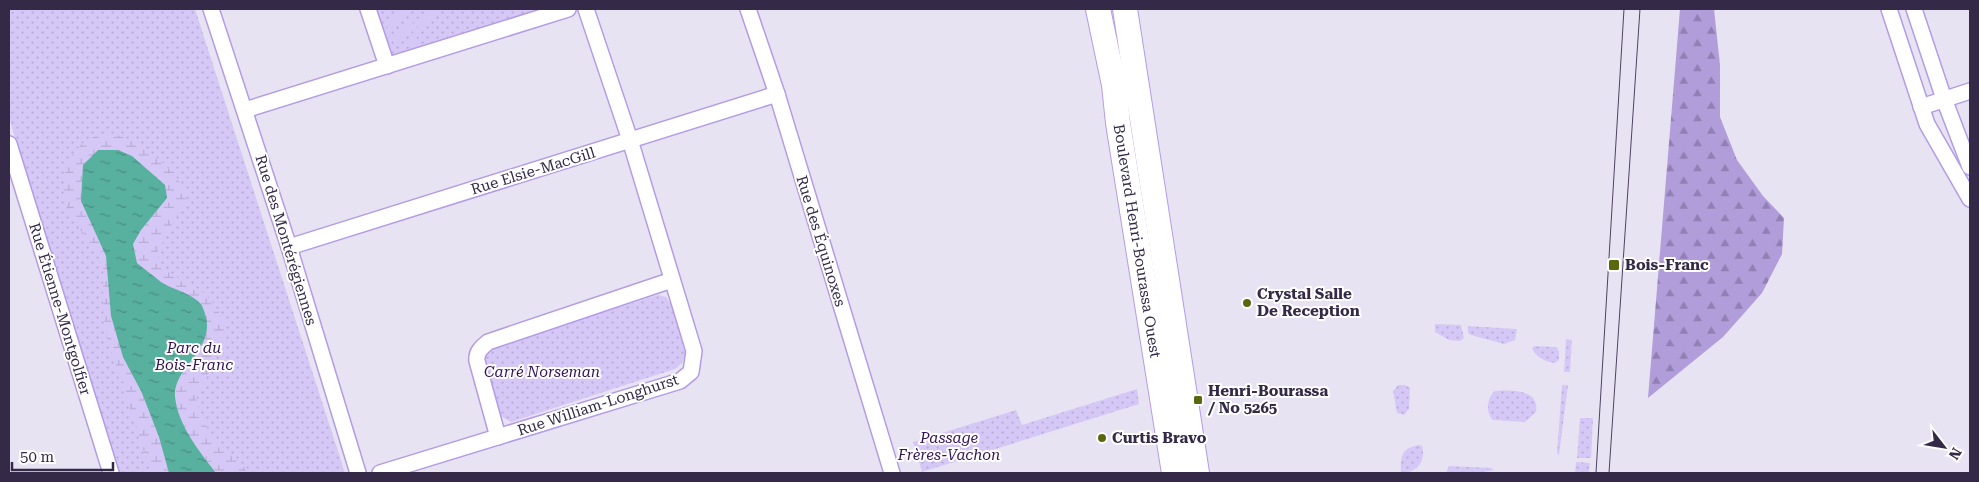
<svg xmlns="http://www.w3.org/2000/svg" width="1979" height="482" viewBox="0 0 1979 482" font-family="'Roboto Serif',serif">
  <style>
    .grass { fill: url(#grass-dots) }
    .forest { fill: url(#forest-firs) }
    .wetland { fill: url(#wetland-marsh) }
    .garden { fill: #d6c8f6 }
    .water { fill: url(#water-ripples) }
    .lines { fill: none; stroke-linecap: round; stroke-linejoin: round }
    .minor-casing { stroke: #b49be6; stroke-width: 18 }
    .primary-casing { stroke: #b49be6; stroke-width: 26 }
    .minor { stroke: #fff; stroke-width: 15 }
    .primary { stroke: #fff; stroke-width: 24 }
    .tram { stroke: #4d435f; stroke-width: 1 }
    .poi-dot { fill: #59670f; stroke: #fff; stroke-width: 2 }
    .labels { text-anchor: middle; stroke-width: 4; stroke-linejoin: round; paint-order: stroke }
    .street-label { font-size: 15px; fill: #342a48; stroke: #fff }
    .poi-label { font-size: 15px; font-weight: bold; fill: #342a48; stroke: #fff; text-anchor: start }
    .park-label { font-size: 15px; font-style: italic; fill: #33135a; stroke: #fff }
  </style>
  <defs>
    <pattern id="grass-dots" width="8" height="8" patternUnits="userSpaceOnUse" patternTransform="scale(1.25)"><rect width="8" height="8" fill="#d6c8f6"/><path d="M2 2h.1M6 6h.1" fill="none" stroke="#b8acd4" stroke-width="1.8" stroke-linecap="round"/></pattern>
    <pattern id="forest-firs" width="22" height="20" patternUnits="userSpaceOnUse" patternTransform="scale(1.25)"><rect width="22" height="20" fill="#b19dda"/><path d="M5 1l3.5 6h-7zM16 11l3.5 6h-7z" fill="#9180b3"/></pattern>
    <pattern id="wetland-marsh" width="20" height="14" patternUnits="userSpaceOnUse" patternTransform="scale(1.25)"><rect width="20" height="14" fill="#d6c8f6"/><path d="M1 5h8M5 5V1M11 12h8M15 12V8" fill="none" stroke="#b8acd4"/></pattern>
    <pattern id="water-ripples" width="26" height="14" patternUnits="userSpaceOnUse" patternTransform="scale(1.25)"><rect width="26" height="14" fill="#58b09e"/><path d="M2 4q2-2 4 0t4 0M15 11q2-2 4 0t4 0" fill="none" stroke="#4a8f83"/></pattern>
  </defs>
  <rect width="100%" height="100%" fill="#e8e3f3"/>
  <g class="grass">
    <polygon points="9,9 195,9 345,473 118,473 9,118"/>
    <polygon points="368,9 568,9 387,66"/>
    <polygon points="658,295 666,297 670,303 686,353 682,363 675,369 511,422 498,414 484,360 491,348"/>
    <polygon points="1435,324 1461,325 1464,338 1460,341 1449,340 1435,332"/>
    <polygon points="1468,326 1517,329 1515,340 1504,344 1471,335 1468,333"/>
    <polygon points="1566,339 1572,340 1570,372 1564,372"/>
    <path d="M1535,346l21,1 3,4v9l-4,3c-9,-1 -20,-6 -23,-15z"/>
    <polygon points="1398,385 1405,385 1410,388 1409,409 1404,415 1397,413 1393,391"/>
    <polygon points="1562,385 1568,385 1559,455 1557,453"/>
    <polygon points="1137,389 1139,404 922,472 913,442 1016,410 1022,425"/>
    <path d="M1495,391c16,-1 45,-2 41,21l-11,10 -32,-2c-8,-7 -6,-23 2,-29z"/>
    <polygon points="1580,418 1593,418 1591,458 1577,458"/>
    <path d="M1419,445l3,1c4,15 -5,27 -21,27 -1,-16 0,-25 18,-28z"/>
    <polygon points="1576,462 1590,463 1589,473 1575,473"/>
    <polygon points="1449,466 1491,468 1494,470 1478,473 1446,473"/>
  </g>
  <polygon class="forest" points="1680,9 1714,9 1720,65 1720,117 1737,160 1763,196 1784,218 1782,254 1762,293 1723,337 1648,398"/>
  <path class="wetland" d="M109,133c26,4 75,39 77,66l-28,52c-3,23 29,28 43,40 13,10 23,27 27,43l-32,64 4,17 15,27 22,17 11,14h-32c-16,-21 -41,-49 -41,-77 0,-17 20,-41 29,-54l-16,-48 -26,-11 -25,-20 -4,-19 8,-14 26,-32 -86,3 25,55 5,60 12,41 19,36 17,44 10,36h-18l-43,-132c-4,-17 -5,-33 -5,-50 0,-7 1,-16 0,-23 -5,-21 -23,-35 -32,-53 -17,-35 -3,-77 38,-82z"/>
  <g class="garden">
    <polygon points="399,9 407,9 386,41 384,33"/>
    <polygon points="417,9 421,11 400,41 395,38"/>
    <polygon points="432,9 442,9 422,30 412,45 404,48 414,31"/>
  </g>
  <path class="water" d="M98,150h20l14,6 33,29 2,13 -26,32 -8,14 4,19c8,6 16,13 24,19 12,8 29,10 40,22 2,3 3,7 4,10 12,35 -33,54 -30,83 3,28 24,54 41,76h-47l-10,-36 -17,-44 -19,-36 -12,-41 -5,-60 -25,-55 2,-36z"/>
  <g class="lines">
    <defs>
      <g id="minor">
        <polyline points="211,9 289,247 358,473"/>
        <polyline points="368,9 387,66"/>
        <polyline points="748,9 777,94 892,473"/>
        <polyline points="1889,9 1927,124 1970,199"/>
        <polyline points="1914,9 1944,99 1970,167"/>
        <polyline points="1921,107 1970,91"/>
        <polyline points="245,110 568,9"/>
        <polyline points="9,144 111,473"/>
        <polyline points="289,247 777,94"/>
        <path d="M498,437l-21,-76c-1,-9 4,-13 11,-19l184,-62"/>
        <polyline points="380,473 680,381 691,372 694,351 630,140 586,9"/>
      </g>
      <g id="primary">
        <polyline points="1098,9 1114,85 1118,123 1174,473"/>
        <polyline points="1125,9 1197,473"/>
      </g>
    </defs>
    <use href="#minor" class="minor-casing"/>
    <use href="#primary" class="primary-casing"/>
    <use href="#minor" class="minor"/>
    <use href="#primary" class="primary"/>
    <g class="tram">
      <polyline points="1596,473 1624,9"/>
      <polyline points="1609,473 1640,9"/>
    </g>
  </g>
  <g class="poi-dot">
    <rect x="1608" y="259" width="12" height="12" rx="2.5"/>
    <circle cx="1247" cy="303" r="5"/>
    <rect x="1193" y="395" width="10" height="10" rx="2.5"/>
    <circle cx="1102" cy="438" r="5"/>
  </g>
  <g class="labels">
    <g class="street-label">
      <text transform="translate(533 171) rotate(-17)" y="5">Rue Elsie-MacGill</text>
      <text transform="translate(286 240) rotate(73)" y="5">Rue des Montérégiennes</text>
      <text transform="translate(821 241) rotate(73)" y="5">Rue des Équinoxes</text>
      <text transform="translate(1137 241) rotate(81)" y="5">Boulevard Henri-Bourassa Ouest</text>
      <text transform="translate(60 309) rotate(73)" y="5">Rue Étienne-Montgolfier</text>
      <text transform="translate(598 405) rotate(-18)" y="5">Rue William-Longhurst</text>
    </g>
    <g class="poi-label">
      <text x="1625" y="270">Bois-Franc</text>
      <text x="1257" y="299">Crystal Salle<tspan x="1257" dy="17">De Reception</tspan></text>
      <text x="1208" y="396">Henri-Bourassa<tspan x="1208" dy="17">/ No 5265</tspan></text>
      <text x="1112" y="443">Curtis Bravo</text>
    </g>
    <g class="park-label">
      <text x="194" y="353">Parc du<tspan x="194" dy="17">Bois-Franc</tspan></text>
      <text x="542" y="377">Carré Norseman</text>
      <text x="949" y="443">Passage<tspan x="949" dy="17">Frères-Vachon</tspan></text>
    </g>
  </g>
  <rect width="1979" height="482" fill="none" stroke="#342a48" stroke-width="20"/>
  <g transform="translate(1944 447) rotate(121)" stroke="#ffffff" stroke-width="4" paint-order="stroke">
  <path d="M0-4L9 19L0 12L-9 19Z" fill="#342a48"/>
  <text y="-8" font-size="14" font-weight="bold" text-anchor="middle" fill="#342a48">N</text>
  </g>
  <path d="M12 462v8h101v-8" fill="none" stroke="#342a48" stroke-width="2.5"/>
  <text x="20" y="462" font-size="15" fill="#342a48" stroke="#ffffff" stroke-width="4" paint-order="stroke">50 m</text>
</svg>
